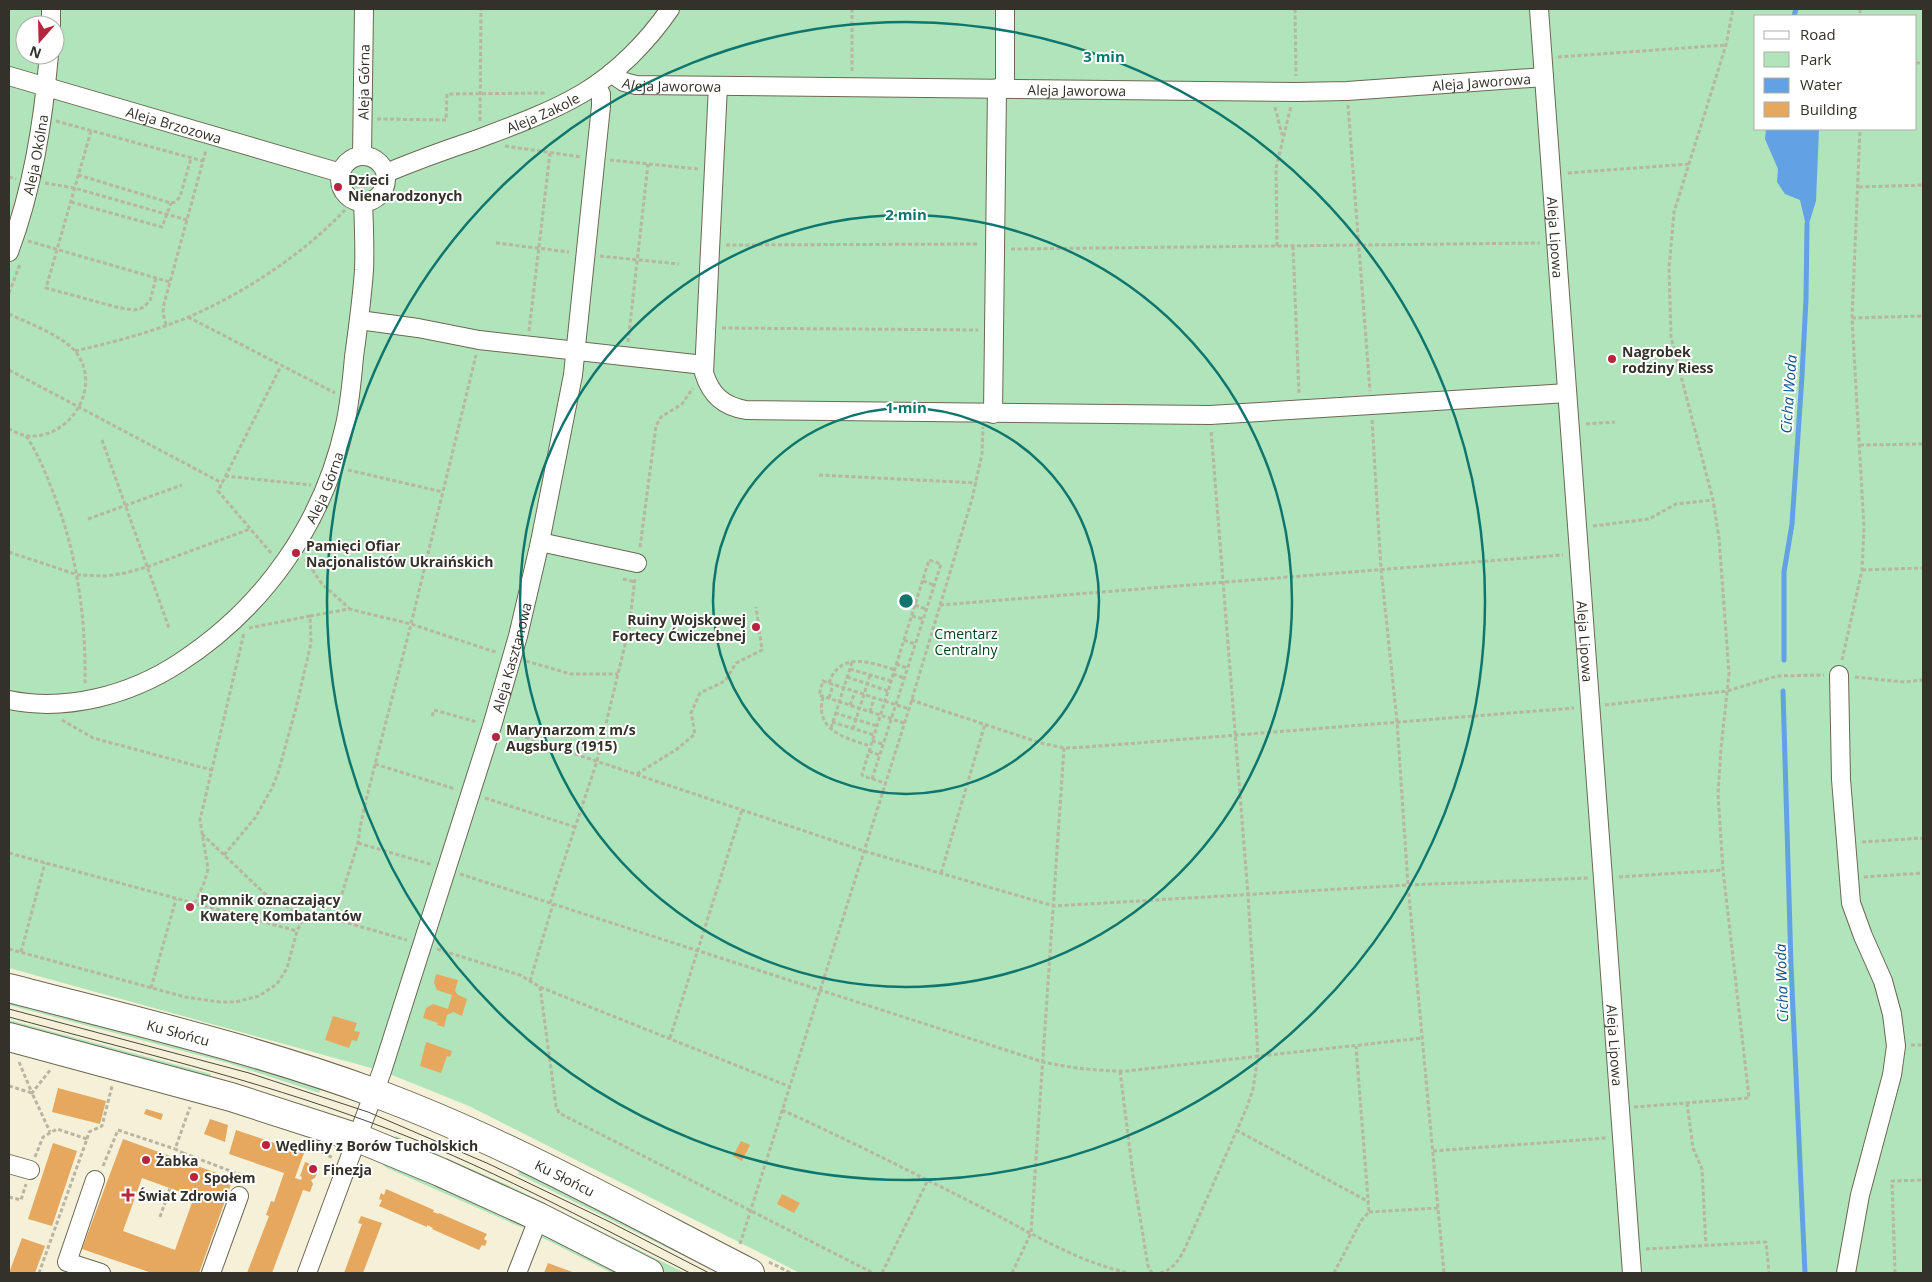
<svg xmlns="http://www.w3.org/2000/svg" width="1932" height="1282" font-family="'Open Sans',sans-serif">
	<rect width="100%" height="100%" fill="#f5f1d9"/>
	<path fill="#b0e4ba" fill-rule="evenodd" d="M9,9H1923V1273H800L469,1106L382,1071L9,968ZM1756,16H1916V129H1756ZM25,25H55V55H25Z
		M9,996L323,1084L319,1093L228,1063L9,1005Z
		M9,1020L211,1074L208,1084L9,1030Z
		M396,1136L512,1187L685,1273H664L572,1226L392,1144Z
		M386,1158L521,1222L523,1228L387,1168L383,1165Z
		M522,1167L698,1254L694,1261L518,1174Z
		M543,1235L632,1273H612L539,1236Z"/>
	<path fill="#62a1e3" d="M1766,129H1819L1816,201L1807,230L1800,200L1785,194L1777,182L1778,169L1765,139Z"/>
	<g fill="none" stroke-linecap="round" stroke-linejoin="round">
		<path stroke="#62a1e3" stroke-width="5" d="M1794,16L1796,9
			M1784,660V572L1792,524L1802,376L1806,299L1807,224
			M1783,691L1791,965L1805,1273"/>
	</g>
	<path fill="#e6a75f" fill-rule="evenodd" d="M436,974L458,980L455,991L458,995L467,999L462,1016L453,1012L447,1015L444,1027L437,1025L438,1023L423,1018L426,1008L433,1004L448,1009L452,995L437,990L434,983Z
		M333,1016L357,1023L354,1031L360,1032L357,1041L352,1040L349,1048L325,1040Z
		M426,1042L452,1051L450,1057L447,1056L441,1073L420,1066Z
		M58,1088L106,1101L100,1124L52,1112Z
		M146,1109L163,1114L161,1120L144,1114Z
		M210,1119L228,1125L225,1142L204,1134Z
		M236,1130L304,1153L295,1178L301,1180L302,1177L300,1176L305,1162L319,1167L315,1178L311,1180L313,1184L310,1192L303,1190L272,1273H247L269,1216L266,1215L271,1201L274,1202L284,1173L229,1154Z
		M123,1139L233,1179L199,1273H152L82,1249ZM142,1178L194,1197L175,1250L123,1231Z
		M741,1141L750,1145L742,1161L733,1156Z
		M53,1143L77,1151L52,1226L28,1219Z
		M386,1189L434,1210L433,1212L439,1214V1213L487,1234L484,1239L487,1241L485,1246L482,1245L479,1250L432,1229L433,1228L427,1225V1227L379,1206L382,1200L379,1199L381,1193L384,1195Z
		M782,1194L800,1203L794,1213L777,1204Z
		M361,1216L382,1223L363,1273H344L362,1224L358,1223Z
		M22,1238L45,1246L35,1273H9Z
		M548,1263L575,1273H544Z"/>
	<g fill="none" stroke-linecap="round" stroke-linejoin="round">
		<g stroke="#6c6853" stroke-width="20">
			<g id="street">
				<path id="s1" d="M1539,9L1632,1273"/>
				<path d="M51,25V9"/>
				<path id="s2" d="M611,73L624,82L636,85L1296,92L1347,91L1544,77"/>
				<path id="s3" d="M9,76L341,173"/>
				<path d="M718,86L704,373C711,395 723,406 746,410L1210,415L1567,393"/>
				<path d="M1005,89V9"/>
				<circle cx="363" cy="179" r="23"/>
				<path id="s4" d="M362,156L364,9"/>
				<path id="s5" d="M386,173C415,161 445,150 475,140C512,126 549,113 583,93C617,73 648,41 670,9"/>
				<path id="s6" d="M9,252C33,188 43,122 49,55"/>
				<path d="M359,320L418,328L479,340L704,365"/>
				<path d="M993,414L997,88"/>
				<path d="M540,542L637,563"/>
				<path d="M1839,675L1841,779L1851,903L1863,936L1883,981L1892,1014L1896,1046L1892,1075L1860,1195L1846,1273"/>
				<path id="s7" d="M9,700C66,712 130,695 179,663C264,608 323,524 345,425C350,402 352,380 354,357C358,328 362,299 364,270C365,248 364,225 363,202"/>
				<path d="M9,1164L30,1170"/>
				<path d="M95,1180L67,1262L101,1273"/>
				<path d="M211,1273L239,1196"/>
				<path id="s8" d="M307,1273L382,1071L492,726L518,636L540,542L573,375L601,106V94L596,85"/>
				<path d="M517,1273L539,1217"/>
			</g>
		</g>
		<g stroke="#6c6853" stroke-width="30">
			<g id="primary">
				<path id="s9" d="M9,988C131,1020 256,1049 375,1093C505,1141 627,1210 750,1273"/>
				<path d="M9,1037L231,1097L358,1138L440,1172L539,1217L649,1273"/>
			</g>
		</g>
		<path stroke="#b8b5a1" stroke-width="3" stroke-dasharray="4 2.5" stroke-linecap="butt" d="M1295,9L1296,76
			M1860,9V16
			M1558,57L1726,45
			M1916,63H1923
			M852,71V9
			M1348,105L1370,391
			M1275,107L1282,135
			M377,119L446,120L447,94L545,93
			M56,121L203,161
			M480,121L481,9
			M91,131L46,288L120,308L134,310L142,308L150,301L156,278
			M505,146L581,157
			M610,160L698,169
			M1568,173L1689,164
			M78,175L171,203L175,202L180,197L191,158
			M9,177L16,179
			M45,183L74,188L187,220
			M1859,187L1923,185
			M71,202L162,227L171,203
			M28,241L170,282
			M496,243L569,252
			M726,245L979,244
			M1277,246L1276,168L1291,106
			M1293,246L1299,394
			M1011,249L1540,243
			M600,256L679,264
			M9,293L20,264
			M9,314C28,323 61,335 75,351C102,384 74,434 34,436C25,437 17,433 9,429
			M188,317L335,393
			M1852,318L1923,316
			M166,325L163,313L164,304L206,150
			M722,328L978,330
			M529,331L550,153
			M628,342L648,164
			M75,351C118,341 161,330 202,311C255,286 306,251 347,208
			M9,370L222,483
			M1372,420L1381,569L1397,721L1408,885L1444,1273
			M1586,424L1615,422
			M26,436C37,452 44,469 51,487C77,551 86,616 85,685
			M102,440L169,628
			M1860,445L1923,444
			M348,470L443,492
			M819,475L977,483
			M225,476L311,485
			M88,519L182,485
			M1593,526L1649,519L1676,504L1713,500
			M640,547L656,426L661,417L682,404L693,388
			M9,552L78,575L106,576L125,573L147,567L250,529
			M271,553L218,491L281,366
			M305,559L322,584L349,608
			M1862,570L1923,568
			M623,579L635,582
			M923,581L934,585
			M915,605L926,609
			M940,605L1563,555
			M310,616L349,609L411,624L498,653
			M912,616L923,619
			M904,640L915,644
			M1842,660L1862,570L1864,528L1852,318L1860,129
			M526,661L571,674H618
			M896,664L907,668
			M850,669L891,681
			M893,674L904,678
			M847,677L888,691
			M1855,677L1904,682L1923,680
			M829,683C840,651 870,662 895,670
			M823,697C814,730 845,738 870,746
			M829,698L833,685
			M911,700L1041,743L1064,748L1087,747L1574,708
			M850,705L855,692
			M1605,705L1727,691L1777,676L1824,675
			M870,712L874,698
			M835,713L877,726
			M432,716L434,710L477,722
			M62,720L93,738L212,770
			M832,722L874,735
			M904,723L819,695L823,681L909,709
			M831,728L852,662
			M853,729L870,675
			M507,731L864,851L1054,906L1408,885L1588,878
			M872,741L883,744
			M869,751L879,755
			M375,764L455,789
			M637,774L677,749L695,734L691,713L700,693L725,681L736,663L762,650L756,607
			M872,779L941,564L929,560L862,774L863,776L885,783
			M485,798L575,827
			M202,834L264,893L304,917
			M1862,842L1923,838
			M358,843L433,865
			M9,853L297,931
			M224,855L255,818L272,788L278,773L296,708L311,643L310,616L249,628
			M941,873L985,724
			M460,874L1043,1062C1071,1068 1097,1071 1126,1071L1422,1038
			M1619,877L1723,870
			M1864,877L1923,873
			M195,903L204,883L208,869L200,820L244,633
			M550,903L597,761L629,628L635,578
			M334,919L358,843L360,828L366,800L411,624L476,355
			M9,949L185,997L220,1002H235L259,996L277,984L287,968L297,931L304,917L334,919L407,940
			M437,949L520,975L540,987L788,1086
			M21,952L45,863
			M530,981L553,904
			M540,987L556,1106L559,1113L873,1273
			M151,988L176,899
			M670,1038L742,810
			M1911,1045H1923
			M19,1062L32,1093L51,1069
			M1120,1071L1133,1175L1148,1266L1152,1273
			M9,1086L32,1093L50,1132
			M1687,1103L1693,1148L1702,1169L1706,1246
			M1634,1107L1749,1098L1723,870L1718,794L1721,749L1729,673L1719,538L1713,500L1671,337L1669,268L1674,212L1726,45L1733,9
			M782,1110C851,1141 919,1176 987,1210C1033,1234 1078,1262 1129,1273
			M1236,1130L1369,1202
			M87,1139L89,1132L102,1126L112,1086
			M317,1149L333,1158
			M1433,1151L1606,1138
			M183,1153L241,1175L240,1182
			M35,1157L43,1137L57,1129L87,1139L39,1273
			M181,1160L183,1153L175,1149L190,1107
			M103,1166L118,1130L175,1149
			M9,1197L21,1200L26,1184
			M1369,1212L1438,1208
			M160,1217L170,1188
			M740,1244L909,709L972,499L982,454L983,427
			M1646,1249L1766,1242L1769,1273
			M769,1262L791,1273
			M882,1273L928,1180
			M1012,1273L1031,1233L1064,748
			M1160,1273C1174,1269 1180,1259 1186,1246L1247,1107L1253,1089L1258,1056L1248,895L1211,430
			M1334,1273L1361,1221L1369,1212L1356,1046
			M1895,1273L1892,1181L1923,1180"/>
		<use href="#street" stroke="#fff" stroke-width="18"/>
		<use href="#primary" stroke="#fff" stroke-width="28"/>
		<path stroke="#4c493e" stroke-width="1" d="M9,1009L249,1073L368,1112L489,1164L610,1222L709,1273
			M9,1017C130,1050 254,1079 372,1123C482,1163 586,1220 690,1273"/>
	</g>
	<g fill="none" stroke="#0f766e" stroke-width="2.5">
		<circle cx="906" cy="601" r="193"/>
		<circle cx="906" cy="601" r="386"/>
		<circle cx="906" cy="601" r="579"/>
	</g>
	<g fill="#b6243d" stroke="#fff" stroke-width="2">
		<circle cx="338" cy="187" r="5"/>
		<circle cx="1612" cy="359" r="5"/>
		<circle cx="296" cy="553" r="5"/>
		<circle cx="756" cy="627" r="5"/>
		<circle cx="496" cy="737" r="5"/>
		<circle cx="190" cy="907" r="5"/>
		<circle cx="266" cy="1145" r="5"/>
		<circle cx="146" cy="1160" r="5"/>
		<circle cx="313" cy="1169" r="5"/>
		<circle cx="194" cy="1177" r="5"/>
		<path d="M125.5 1187.5h5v5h5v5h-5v5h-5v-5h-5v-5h5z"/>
	</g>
	<g text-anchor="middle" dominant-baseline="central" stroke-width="4" stroke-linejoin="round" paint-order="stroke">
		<g font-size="14" fill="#333128" stroke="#fff">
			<text stroke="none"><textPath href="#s2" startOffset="64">Aleja Jaworowa</textPath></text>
			<text stroke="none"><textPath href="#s4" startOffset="74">Aleja Górna</textPath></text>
			<text stroke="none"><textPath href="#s2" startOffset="874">Aleja Jaworowa</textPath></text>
			<text stroke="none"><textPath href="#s2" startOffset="469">Aleja Jaworowa</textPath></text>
			<text stroke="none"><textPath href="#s5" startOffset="168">Aleja Zakole</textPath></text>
			<text stroke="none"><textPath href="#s3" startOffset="172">Aleja Brzozowa</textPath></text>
			<text stroke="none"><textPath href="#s6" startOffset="101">Aleja Okólna</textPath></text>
			<text stroke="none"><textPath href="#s1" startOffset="229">Aleja Lipowa</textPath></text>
			<text stroke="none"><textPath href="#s7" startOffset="410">Aleja Górna</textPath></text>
			<text stroke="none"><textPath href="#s1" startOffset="634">Aleja Lipowa</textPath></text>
			<text stroke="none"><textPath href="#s8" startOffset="649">Aleja Kasztanowa</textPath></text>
			<text stroke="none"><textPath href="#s9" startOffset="175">Ku Słońcu</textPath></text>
			<text stroke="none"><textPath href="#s1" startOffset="1039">Aleja Lipowa</textPath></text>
			<text stroke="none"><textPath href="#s9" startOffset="589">Ku Słońcu</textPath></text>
		</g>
		<g font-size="14" font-weight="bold" fill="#333128" stroke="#fff" text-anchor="start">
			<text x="348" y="179">Dzieci<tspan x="348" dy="16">Nienarodzonych</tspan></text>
			<text x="1622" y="351">Nagrobek<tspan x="1622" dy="16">rodziny Riess</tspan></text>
			<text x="306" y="545">Pamięci Ofiar<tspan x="306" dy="16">Nacjonalistów Ukraińskich</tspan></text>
			<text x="746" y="619" text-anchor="end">Ruiny Wojskowej<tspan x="746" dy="16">Fortecy Ćwiczebnej</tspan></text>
			<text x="506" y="729">Marynarzom z m/s<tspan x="506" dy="16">Augsburg (1915)</tspan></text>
			<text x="200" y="899">Pomnik oznaczający<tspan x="200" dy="16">Kwaterę Kombatantów</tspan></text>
			<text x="276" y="1145">Wędliny z Borów Tucholskich</text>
			<text x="156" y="1160">Żabka</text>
			<text x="323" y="1169">Finezja</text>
			<text x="204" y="1177">Społem</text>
			<text x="138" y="1195">Świat Zdrowia</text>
		</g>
		<g font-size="14" fill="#03421c" stroke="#fff">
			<text x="966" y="633">Cmentarz<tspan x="966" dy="16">Centralny</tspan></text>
		</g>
		<g font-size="15" font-style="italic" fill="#0b528d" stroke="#fff">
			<text transform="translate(1788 394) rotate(-86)">Cicha Woda</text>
			<text transform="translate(1781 983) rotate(-92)">Cicha Woda</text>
		</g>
	</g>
	<circle cx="906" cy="601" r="8" fill="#0f766e" stroke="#fff" stroke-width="2.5"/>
	<g font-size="15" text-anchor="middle" font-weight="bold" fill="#0f766e" stroke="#fff" stroke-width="4" stroke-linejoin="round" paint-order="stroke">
		<text x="1104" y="62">3 min</text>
		<text x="906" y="220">2 min</text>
		<text x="906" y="413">1 min</text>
	</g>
	<rect width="1932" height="1282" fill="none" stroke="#333128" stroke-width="20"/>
	<rect x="1754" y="15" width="162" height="115" fill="#ffffff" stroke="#adada9"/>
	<rect x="1764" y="31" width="25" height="8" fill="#ffffff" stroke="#adada9"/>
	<text x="1800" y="40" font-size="15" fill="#333128">Road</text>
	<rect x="1764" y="52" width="25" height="15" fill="#b0e4ba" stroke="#adada9"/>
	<text x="1800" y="65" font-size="15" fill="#333128">Park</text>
	<rect x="1764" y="78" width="25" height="15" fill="#62a1e3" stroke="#adada9"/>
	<text x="1800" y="90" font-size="15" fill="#333128">Water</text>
	<rect x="1764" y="102" width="25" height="15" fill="#e6a75f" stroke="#adada9"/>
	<text x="1800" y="115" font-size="15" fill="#333128">Building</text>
	<g transform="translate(40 40) rotate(200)"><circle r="24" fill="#ffffff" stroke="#adada9"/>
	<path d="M0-4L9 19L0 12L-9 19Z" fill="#b6243d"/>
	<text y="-8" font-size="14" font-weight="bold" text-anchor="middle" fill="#333128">N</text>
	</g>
</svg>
